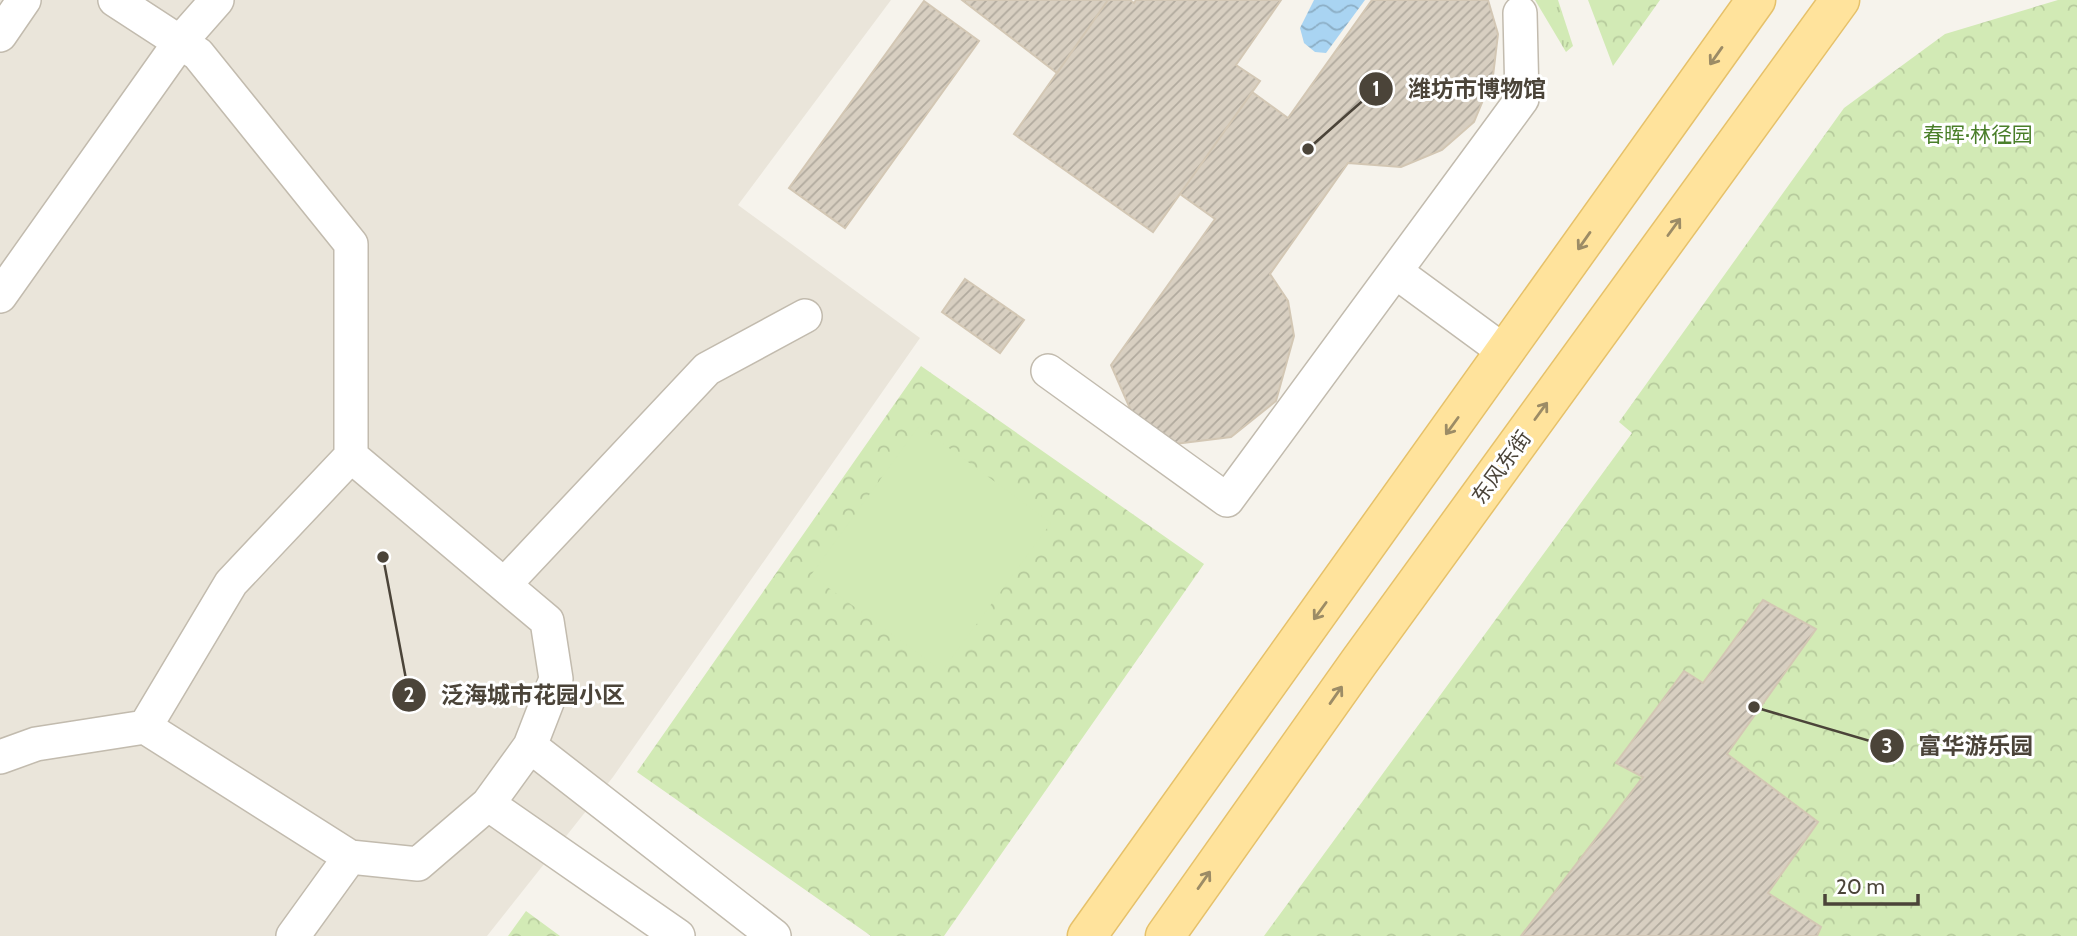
<svg xmlns="http://www.w3.org/2000/svg" width="2077" height="936" font-family="Cabin,'Noto Sans SC',sans-serif">
	<defs>
		<pattern id="grass-tufts" width="24" height="20" patternUnits="userSpaceOnUse" patternTransform="scale(1.75)"><rect width="24" height="20" fill="#d2eab5"/><path d="M3 7l-1-3M5 7V3M7 7l1-3M15 17l-1-3M17 17v-4M19 17l1-3" fill="none" stroke="#b6ca9c"/></pattern>
		<pattern id="park-crowns" width="20" height="18" patternUnits="userSpaceOnUse" patternTransform="scale(1.75)"><rect width="20" height="18" fill="#d2eab5"/><path d="M2 6a3 3 0 1 1 6 0M12 15a3 3 0 1 1 6 0" fill="none" stroke="#b6ca9c"/></pattern>
		<pattern id="water-waves" width="16" height="10" patternUnits="userSpaceOnUse" patternTransform="scale(1.75)"><rect width="16" height="10" fill="#a9d4f2"/><path d="M0 5q4-4 8 0t8 0" fill="none" stroke="#8caec5"/></pattern>
		<pattern id="building-hatch" width="6" height="6" patternUnits="userSpaceOnUse" patternTransform="scale(1.75)"><rect width="6" height="6" fill="#d8cfc1"/><path d="M-1 1l2-2M0 6l6-6M5 7l2-2" fill="none" stroke="#b1aa9e"/></pattern>
	</defs>
	<rect width="100%" height="100%" fill="#f6f3ec"/>
	<path fill="#eae5da" d="M0,0H891L738,205L920,338L613,777L487,936H0Z"/>
	<path fill="url(#grass-tufts)" d="M1535,0H1558L1573,46L1566,52Z"/>
	<path fill="url(#park-crowns)" d="M1588,0H1660L1613,66Z
		M2058,0H2077V936H1264L1632,433L1619,422L1844,108L1945,34Z
		M921,366L1204,564L944,936H871L637,772Z
		M526,911L560,936H508Z"/>
	<path fill="#d2eab5" d="M919,426L1051,523L942,671L811,575Z"/>
	<path fill="url(#water-waves)" d="M1314,0H1365L1326,53L1315,52L1304,43L1300,28Z"/>
	<path fill="url(#building-hatch)" stroke="#d3c7b4" stroke-width="2" d="M962,0H1108L1057,73Z
		M1108,0H1130L1134,3L1136,0H1281L1236,65L1260,81L1153,232L1014,134Z
		M1372,0H1488L1498,34L1493,76L1474,122L1442,150L1401,167L1348,163L1270,274L1288,301L1294,336L1276,401L1231,437L1175,444L1132,413L1111,365L1215,219L1180,194L1252,92L1288,118Z
		M924,1L979,41L845,228L789,188Z
		M965,279L1024,320L1000,353L942,312Z
		M1763,600L1816,629L1727,754L1818,822L1768,893L1821,927L1817,936H1521L1643,777L1616,763L1684,671L1703,683Z"/>
	<g fill="none" stroke-linecap="round" stroke-linejoin="round">
		<g stroke="#c2bbae" stroke-width="36">
			<path id="minor" d="M0,35L24,0
				M1396,272L1505,352
				M0,296L180,42L217,0
				M1048,371L1227,500L1522,99L1520,13
				M351,456L547,621L556,679L530,746L774,936
				M504,585L707,369L805,316
				M145,727L350,857L418,864L488,804L678,936
				M0,757L36,744L145,727L231,583L351,456V244L198,54L115,0
				M488,804L530,746
				M293,936L350,857"/>
		</g>
		<g stroke="#e6c16a" stroke-width="41">
			<path id="major" d="M1087,936L1756,0
				M1165,936L1359,662L1840,0"/>
		</g>
		<use href="#minor" stroke="#fff" stroke-width="33"/>
		<use href="#major" stroke="#ffe39c" stroke-width="38"/>
	</g>
	<defs><path id="oneway-shaft" d="M-6 0H5M1.5-3L5.5 0L1.5 3" fill="none" stroke-width="1.6" stroke-linecap="round" stroke-linejoin="round" transform="scale(1.75)"/></defs>
	<g stroke="#9c8c66">
		<use href="#oneway-shaft" transform="translate(1716 56) rotate(125)"/>
		<use href="#oneway-shaft" transform="translate(1674 227) rotate(-54)"/>
		<use href="#oneway-shaft" transform="translate(1584 241) rotate(125)"/>
		<use href="#oneway-shaft" transform="translate(1541 411) rotate(-54)"/>
		<use href="#oneway-shaft" transform="translate(1452 426) rotate(126)"/>
		<use href="#oneway-shaft" transform="translate(1320 611) rotate(126)"/>
		<use href="#oneway-shaft" transform="translate(1336 695) rotate(-55)"/>
		<use href="#oneway-shaft" transform="translate(1204 880) rotate(-55)"/>
	</g>
	<g text-anchor="middle" dominant-baseline="central" stroke-width="6" stroke-linejoin="round" paint-order="stroke">
		<g font-size="21" fill="#4a7f2a" stroke="#fff">
			<text x="1978" y="134">春晖·林径园</text>
		</g>
		<g font-size="21" fill="#4b4439" stroke="#fff">
			<text transform="translate(1501 467) rotate(-54)">东风东街</text>
		</g>
	</g>
	<path fill="none" stroke="#4b4439" stroke-width="2.5" d="M1308 149L1376 89M383 557L409 695M1754 707L1887 746"/>
	<g fill="#4b4439" stroke="#fff" stroke-width="2.5">
		<circle cx="1308" cy="149" r="7"/>
		<circle cx="383" cy="557" r="7"/>
		<circle cx="1754" cy="707" r="7"/>
		<circle cx="1376" cy="89" r="18"/>
		<circle cx="409" cy="695" r="18"/>
		<circle cx="1887" cy="746" r="18"/>
	</g>
	<g font-size="21" text-anchor="middle" font-weight="bold" fill="#fff">
		<text x="1376" y="96">1</text>
		<text x="409" y="702">2</text>
		<text x="1887" y="753">3</text>
	</g>
	<g font-size="23" text-anchor="middle" font-weight="bold" fill="#4b4439" stroke="#fff" stroke-width="6" stroke-linejoin="round" paint-order="stroke">
		<text x="1477" y="97">潍坊市博物馆</text>
		<text x="533" y="703">泛海城市花园小区</text>
		<text x="1976" y="754">富华游乐园</text>
	</g>
	<path d="M1825 894v10h93v-10" fill="none" stroke="#4b4439" stroke-width="3.5"/>
	<text x="1836" y="894" font-size="21" fill="#4b4439" stroke="#ffffff" stroke-width="5" paint-order="stroke">20 m</text>
</svg>
